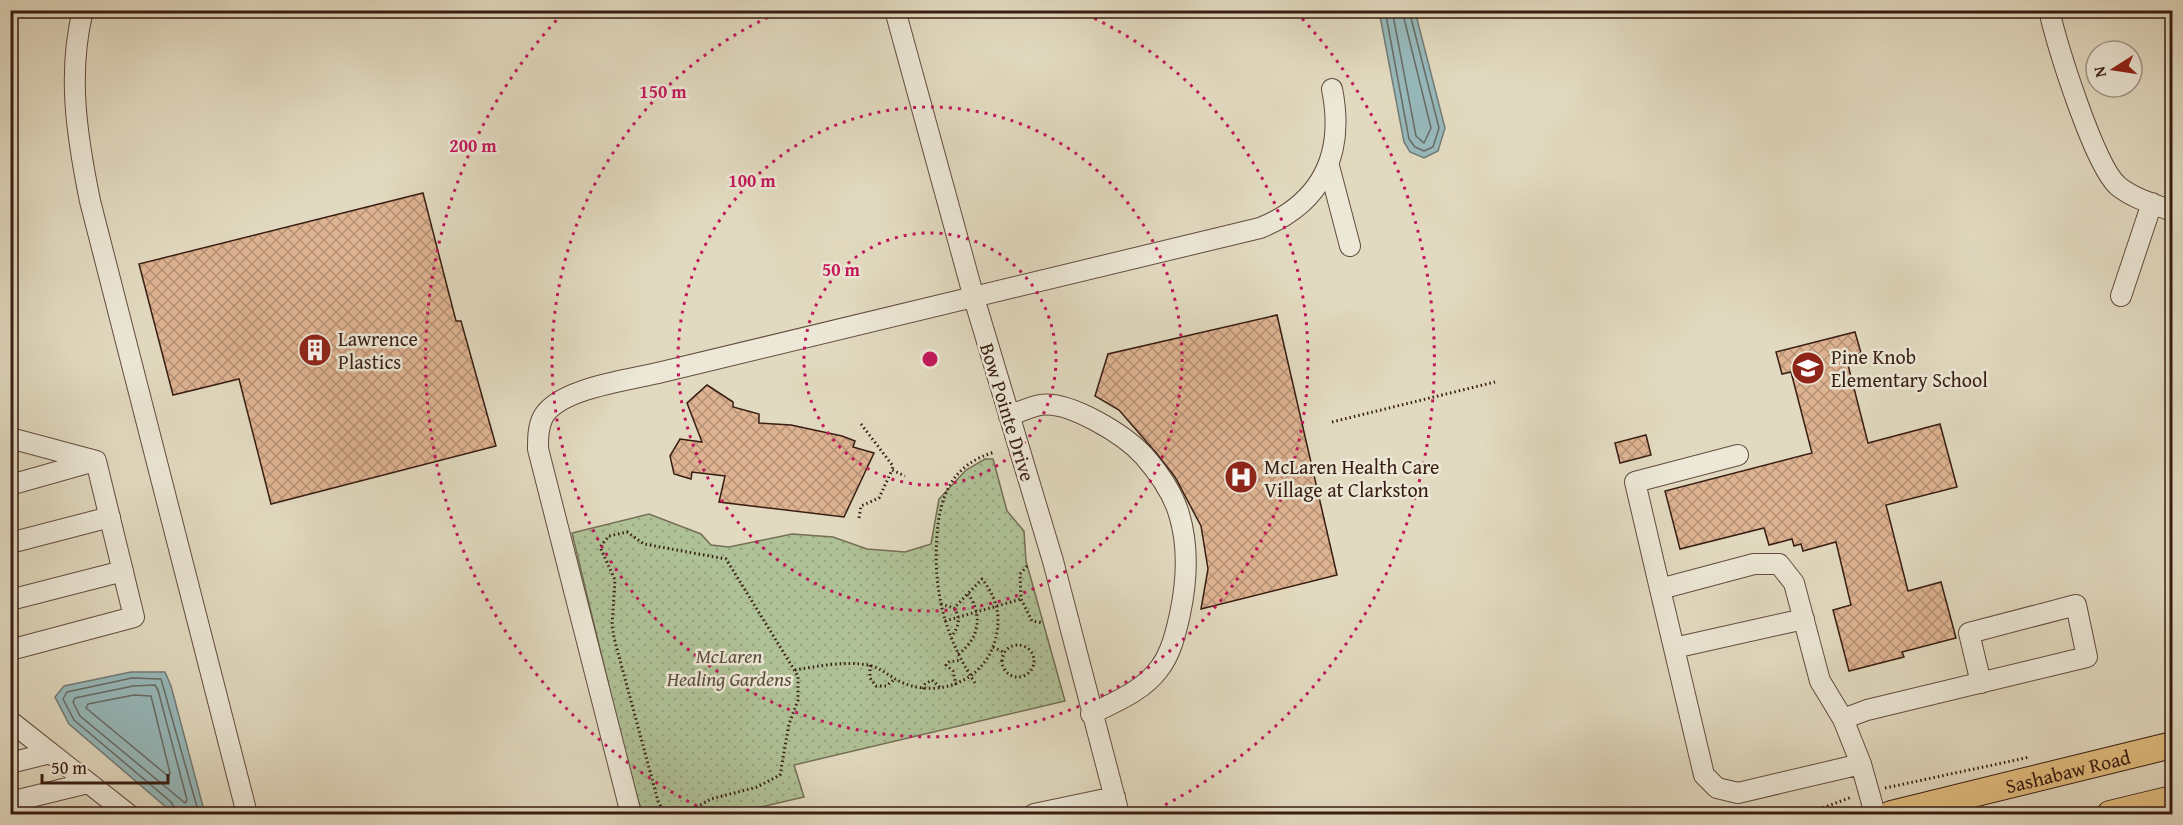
<svg xmlns="http://www.w3.org/2000/svg" width="2183" height="825" font-family="'Gentium Book Plus',serif">
	<defs>
		<pattern id="garden-dots" width="8" height="8" patternUnits="userSpaceOnUse" patternTransform="scale(1.5)"><rect width="8" height="8" fill="#afc196"/><path d="M2 2h.1M6 6h.1" fill="none" stroke="#97a580" stroke-width="1.8" stroke-linecap="round"/></pattern>
		<pattern id="building-cross-hatch" width="8" height="8" patternUnits="userSpaceOnUse" patternTransform="scale(1.5)"><rect width="8" height="8" fill="#deb392"/><path d="M0 0l8 8M0 8l8-8" fill="none" stroke="#b59176"/></pattern>
	</defs>
	<rect width="100%" height="100%" fill="#e2dac0"/>
	<filter id="stains"><feTurbulence type="fractalNoise" baseFrequency=".00333" numOctaves="4"/><feColorMatrix values="0 0 0 0 .2 0 0 0 0 .09 0 0 0 0 .02 0 0 0 .5 -.17"/></filter>
	<radialGradient id="worn" r=".72"><stop offset=".6" stop-color="#630" stop-opacity="0"/><stop offset="1" stop-color="#630" stop-opacity=".3"/></radialGradient>
	<path fill="url(#garden-dots)" stroke="#746f54" stroke-width="1.5" d="M985,459H993L1007,511L1024,531L1026,561L1065,701L794,765L804,797L731,814H643L633,786L572,533L649,514L701,534L711,545L729,547L792,534L833,537L867,549L905,552L931,544L939,499L966,470Z"/>
	<path fill="#97b9bb" stroke="#717b77" stroke-width="1.5" d="M1379,11H1415L1445,128L1438,151L1424,158L1410,152L1404,142Z
		M131,672H165L171,686L205,814H174L69,724L55,697L64,686Z"/>
	<g fill="none" stroke-linecap="round" stroke-linejoin="round">
		<path stroke="#686b66" stroke-width="1.5" d="M1385,10L1409,139L1415,147L1424,151L1433,147L1439,128L1409,10
			M1392,10L1416,136L1424,143L1431,128L1402,10
			M133,686L155,685L158,690L187,800L185,803L80,716L73,702L75,698Z
			M134,695L151,696L170,773L168,776L86,708L88,704Z
			M178,814L171,802L74,720L63,699L67,692L132,678L161,679L199,814"/>
	</g>
	<path fill="url(#building-cross-hatch)" stroke="#381d12" stroke-width="1.5" d="M423,193L456,321H461L496,446L271,504L239,379L173,395L139,264Z
		M1277,315L1337,575L1201,609L1208,569L1201,526L1175,477L1158,455L1119,410L1095,396L1108,354Z
		M1855,332L1861,353L1846,357L1868,443L1940,424L1957,487L1886,505L1908,591L1941,582L1956,638L1902,652L1904,657L1849,671L1833,610L1851,605L1836,542L1803,551L1801,544L1794,546L1792,539L1769,545L1764,528L1680,549L1665,491L1812,453L1791,372L1782,374L1776,352Z
		M707,385L733,402V407L759,414V423L791,425L842,436L855,441L853,447L874,453L844,517L719,502L725,476L692,472L691,479L674,474L670,456L680,439L702,442L687,403Z
		M1646,435L1651,455L1620,463L1615,443Z"/>
	<g fill="none" stroke-linecap="round" stroke-linejoin="round">
		<g stroke="#624c3e" stroke-width="22">
			<path id="minor" d="M83,10C67,74 77,137 90,201L247,814
				M895,10L974,298L1053,561L1119,814
				M2049,10C2057,45 2094,165 2118,186C2134,199 2154,204 2172,211
				M1329,166L1350,246
				M2121,296L2152,203
				M1009,416C1019,412 1030,407 1040,405C1069,400 1125,435 1144,456C1158,472 1173,494 1179,514C1189,547 1187,581 1180,614C1176,632 1171,654 1159,669C1143,691 1115,702 1091,714
				M10,438L96,461L134,617L10,650
				M1738,455L1635,482L1660,589L1754,564H1779L1794,583L1820,681L1843,719L1861,764L1875,814
				M10,485L95,461
				M10,543L110,517
				M1660,589L1704,775L1717,788L1738,793L1861,764
				M10,600L123,571
				M1674,648L1804,619
				M1843,719L1867,710L2087,657L2076,605L1969,633L1981,683
				M10,721L128,814
				M10,763L50,753
				M10,802L88,783
				M631,814L538,449C538,438 538,427 543,417C559,388 630,380 662,372L1260,228C1322,203 1345,154 1332,89
				M1034,814L1115,797"/>
		</g>
		<g stroke="#381d12" stroke-width="28">
			<g id="major">
				<path id="s1" d="M1891,814L2172,745"/>
				<path d="M2110,814L2172,799"/>
			</g>
		</g>
		<path stroke="#381d12" stroke-width="3" stroke-dasharray="1.5 3" stroke-linecap="butt" d="M1332,422L1495,382
			M861,424L893,466L892,470
			M859,518L861,506L879,498L892,470L905,476
			M1027,566L1020,574L1021,599L1032,621L1043,623
			M941,604L954,608C961,618 959,627 951,637
			M945,621L1021,599
			M1002 661a16 16 0 1 1 32 0a16 16 0 1 1-32 0Z
			M993,647L1005,653
			M958,654C980,639 983,614 968,594
			M870,665V678L876,686H886L895,679
			M795,670C817,666 846,661 868,665C880,667 890,677 901,682C936,698 981,683 994,644C1002,620 998,599 982,579L954,608
			M975,683C944,635 933,590 937,535C940,494 953,464 995,452
			M956,685L953,671L946,665L949,662L961,660
			M923,689L925,684L932,680L942,689
			M1885,788L2030,757
			M671,814L662,809L658,801L614,638L612,625L615,580L600,547L609,536L627,532L644,544L726,559L798,676V700L789,724L780,775L757,787L711,799L685,814
			M1806,814L1852,797"/>
		<use href="#minor" stroke="#ece7d6" stroke-width="20"/>
		<use href="#major" stroke="#e1bd80" stroke-width="26"/>
	</g>
	<g fill="none" stroke="#c2185b" stroke-width="3" stroke-dasharray="3 6">
		<circle cx="930" cy="359" r="126"/>
		<circle cx="930" cy="359" r="252"/>
		<path d="M1078 11A378 378 0 1 1 782 11"/>
		<path d="M713 814A504 504 0 0 1 564 12M1296 12A504 504 0 0 1 1147 814"/>
	</g>
	<defs>
		<g id="building-disc" transform="scale(1.725)"><circle r="9.5" fill="#8f2418" stroke="#ece7d6"/><path d="M-4-6H4V6H1V3H-1V6H-4ZM-2.5-4.3h1.7v1.8h-1.7ZM.8-4.3h1.7v1.8H.8ZM-2.5-1h1.7V.8h-1.7ZM.8-1h1.7V.8H.8Z" fill="#fff"/></g>
		<g id="school-disc" transform="scale(1.725)"><circle r="9.5" fill="#8f2418" stroke="#ece7d6"/><path d="M0-5L7-2L0 1L-7-2ZM-4 1L0 2.5L4 1V4Q0 6-4 4Z" fill="#fff"/></g>
		<g id="hospital-disc" transform="scale(1.725)"><circle r="9.5" fill="#8f2418" stroke="#ece7d6"/><path d="M-5-5h3v3.5h4V-5h3V5h-3V1.5h-4V5h-3Z" fill="#fff"/></g>
	</defs>
	<g fill-rule="evenodd">
		<use href="#building-disc" x="315" y="350"/>
		<use href="#school-disc" x="1808" y="368"/>
		<use href="#hospital-disc" x="1241" y="477"/>
	</g>
	<g text-anchor="middle" dominant-baseline="central" stroke-width="5" stroke-linejoin="round" paint-order="stroke">
		<g font-size="20" fill="#381d12" stroke="#ece7d6" text-anchor="start">
			<text x="338" y="338">Lawrence<tspan x="338" dy="23">Plastics</tspan></text>
			<text x="1831" y="356">Pine Knob<tspan x="1831" dy="23">Elementary School</tspan></text>
			<text x="1264" y="466">McLaren Health Care<tspan x="1264" dy="23">Village at Clarkston</tspan></text>
		</g>
		<g font-size="20" fill="#381d12" stroke="#ece7d6">
			<text transform="translate(1008 412) rotate(73)">Bow Pointe Drive</text>
			<text stroke="none"><textPath href="#s1" startOffset="182">Sashabaw Road</textPath></text>
		</g>
		<g font-size="20" font-style="italic" fill="#5c4e3a" stroke="#ece7d6">
			<text x="729" y="655">McLaren<tspan x="729" dy="23">Healing Gardens</tspan></text>
		</g>
	</g>
	<circle cx="930" cy="359" r="9" fill="#c2185b" stroke="#ece7d6" stroke-width="3"/>
	<g font-size="18" text-anchor="middle" font-weight="bold" fill="#c2185b" stroke="#ece7d6" stroke-width="5" stroke-linejoin="round" paint-order="stroke">
		<text x="663" y="98">150 m</text>
		<text x="473" y="152">200 m</text>
		<text x="752" y="187">100 m</text>
		<text x="841" y="276">50 m</text>
	</g>
	<rect width="2183" height="825" fill="none" stroke="#e2dac0" stroke-width="36"/>
	<rect x="12" y="12" width="2159" height="801" fill="none" stroke="#381d12" stroke-width="3"/>
	<rect x="18" y="18" width="2147" height="789" fill="none" stroke="#381d12" stroke-width="1.5"/>
	<g transform="translate(2114 69) rotate(258)"><circle r="28" fill="#ece7d6" stroke="#a49688" stroke-width="1.5"/>
	<path d="M0-4.5L10 22L0 15L-10 22Z" fill="#8f2418"/>
	<text y="-9" font-size="16" font-weight="bold" text-anchor="middle" fill="#381d12">N</text>
	</g>
	<path d="M42 774v9h126v-9" fill="none" stroke="#381d12" stroke-width="3"/>
	<text x="51" y="774" font-size="18" fill="#381d12" stroke="#ece7d6" stroke-width="4.5" paint-order="stroke">50 m</text>
	<rect width="100%" height="100%" filter="url(#stains)"/>
	<rect width="100%" height="100%" fill="url(#worn)"/>
</svg>
